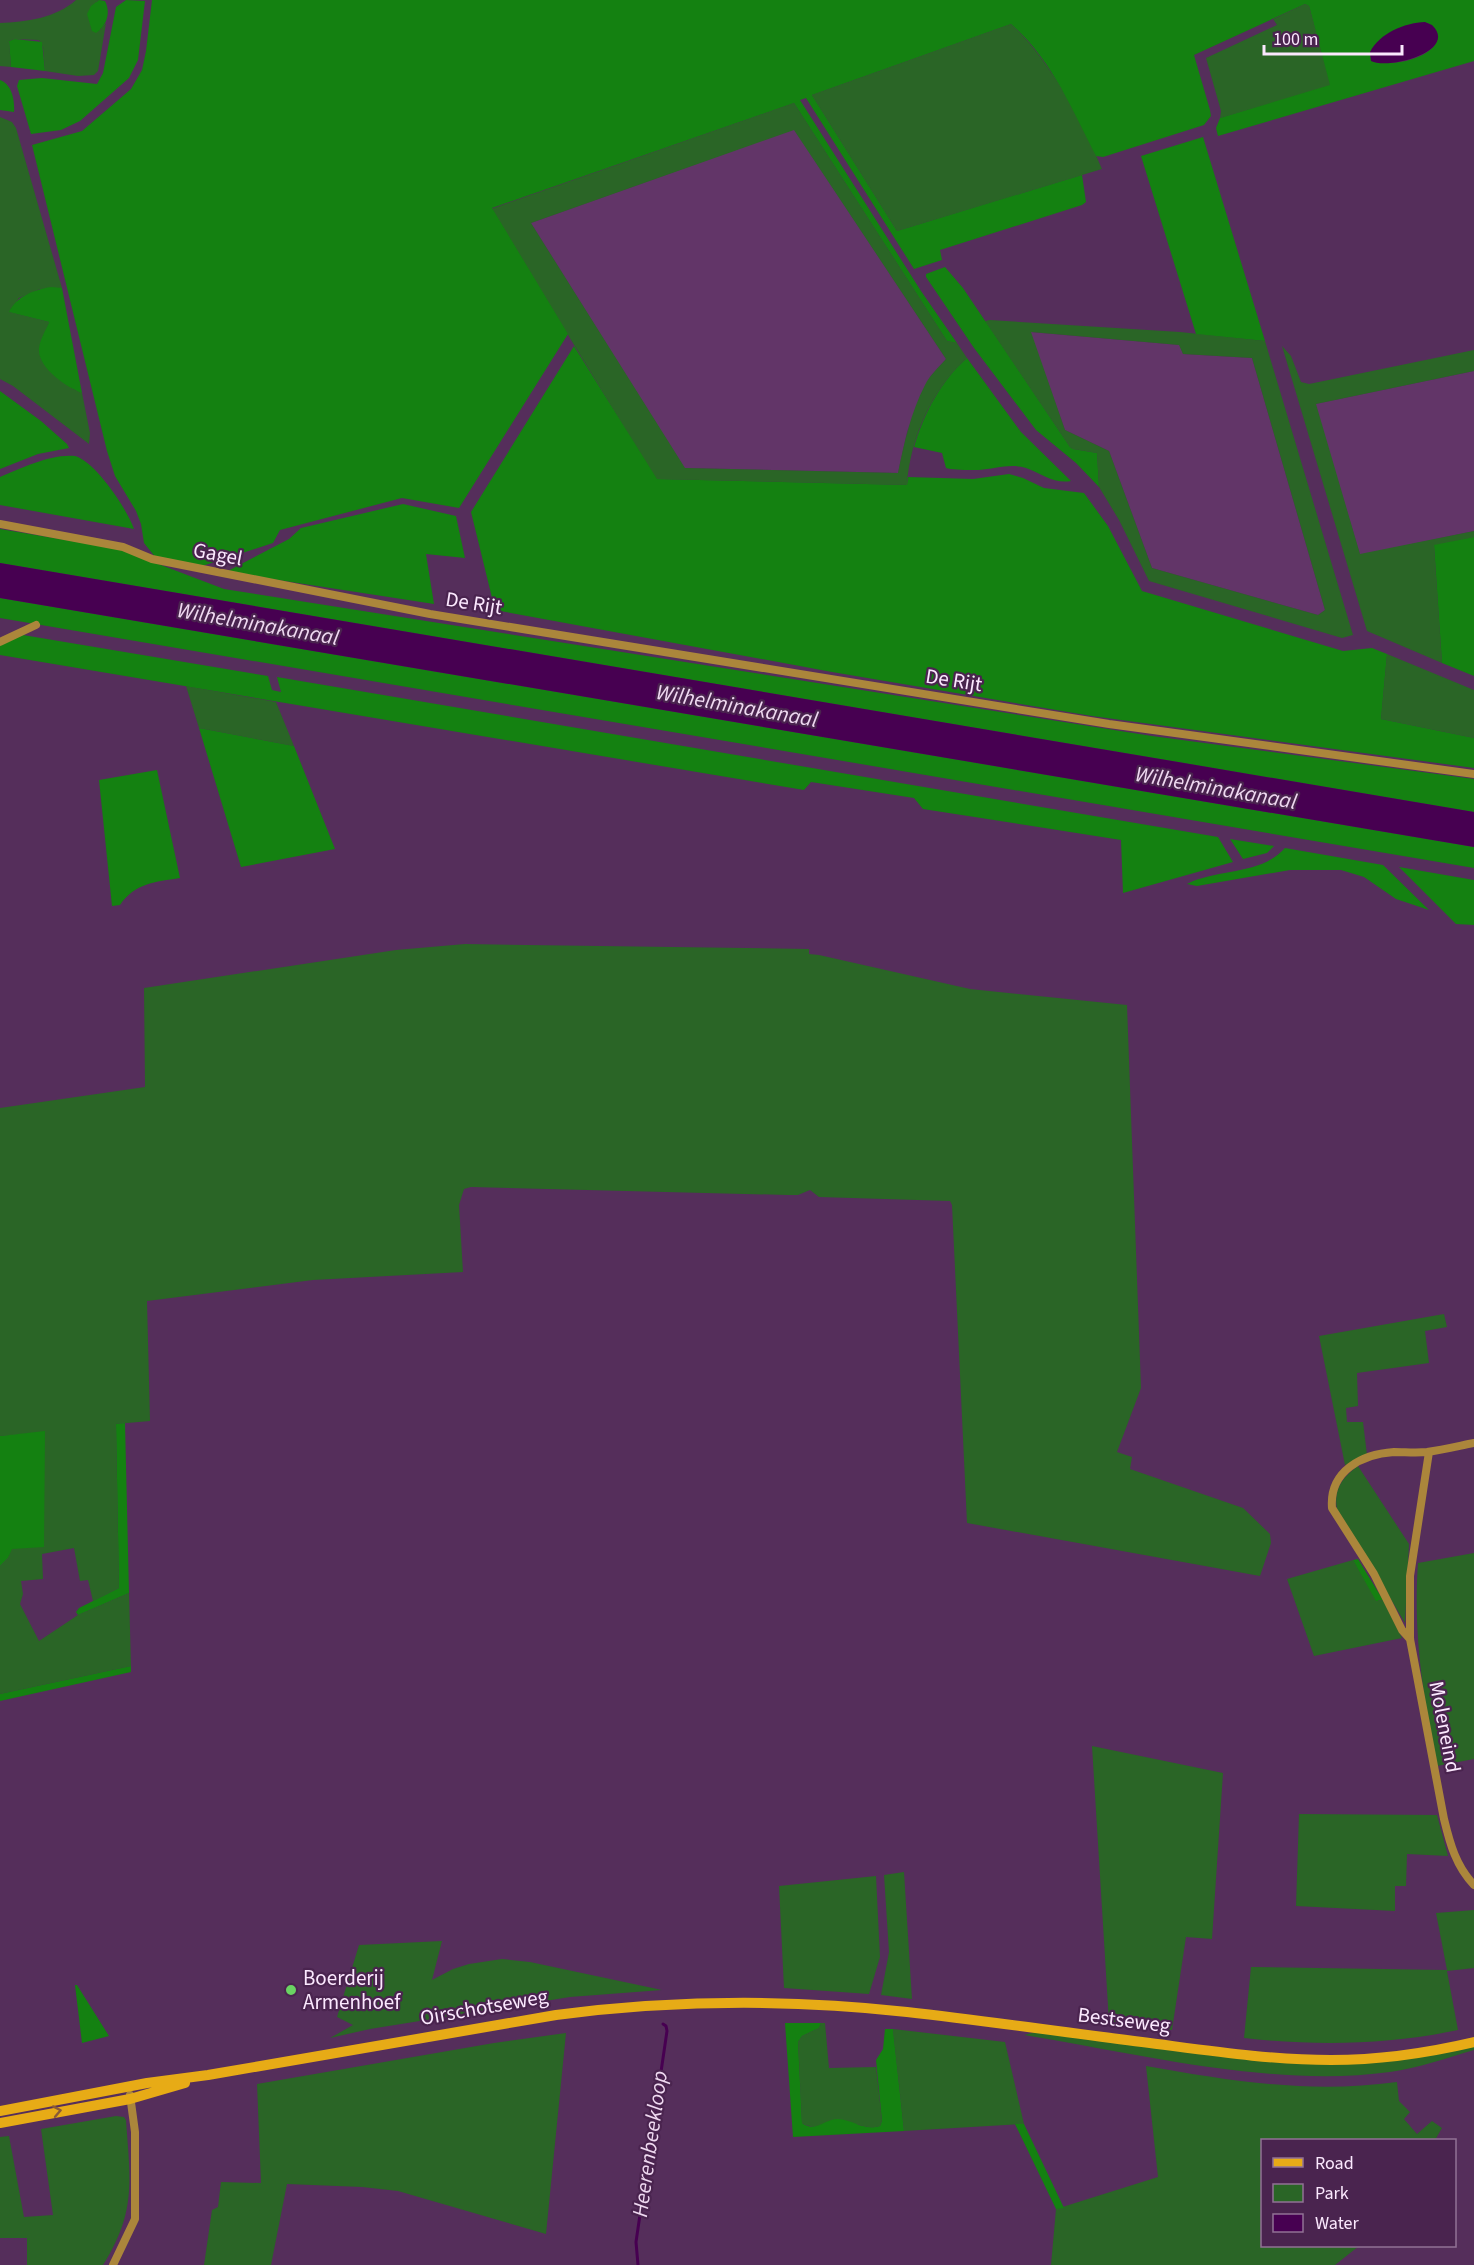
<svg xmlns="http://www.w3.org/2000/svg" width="1474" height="2265" font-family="'Source Sans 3',sans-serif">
	<rect width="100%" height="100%" fill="#552e5b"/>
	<path fill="#623568" d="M794,129L946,359L930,377L920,397L907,432L898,473L684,468L531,223Z
		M1030,332L1180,345L1183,354L1252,358L1325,610L1318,615L1152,568L1109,451L1065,430Z
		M1474,371V531L1360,555L1315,404Z"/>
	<path fill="#2a6526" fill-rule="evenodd" d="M76,0H99L96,2L100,30L106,23L98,71L94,75L78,76L45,71L43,47L39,40L15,39L9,41L11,67L0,66V23C26,22 56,18 76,0Z
		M1305,4L1309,6L1312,17L1331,86L1220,118L1221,111L1206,58L1277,25L1273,19Z
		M1011,24C1048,57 1083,122 1102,169L897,231L812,95Z
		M794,103L947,341L957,343L967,358C932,389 910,439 907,485L656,479L491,209ZM794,130L946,359C939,367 930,375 925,385C911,412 904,443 898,473L685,468L531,223Z
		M0,117L12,122L16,128L62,288L40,289L19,298L10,312L49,322L39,349L73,389L82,393L90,433L89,444L13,386L0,379Z
		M990,320L1180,332L1265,341L1353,635L1342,638L1149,581L1119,520L1099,487L1097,453L1073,449L1070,447L985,321ZM1031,332L1179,345L1183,354L1252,358L1325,610L1318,615L1152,568L1109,451L1065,430Z
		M1282,346L1291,356L1301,382L1309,384L1474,350V371L1316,404L1360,554L1474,531V537L1434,546L1442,663L1367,631Z
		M1387,654L1474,690V738L1381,719Z
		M186,686L276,702L294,746L199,728Z
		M465,944L809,949V954L819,955L970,989L1127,1005L1141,1388L1117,1452L1132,1457L1130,1469L1243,1508L1270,1534L1271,1543L1260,1576L967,1523L952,1205L950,1201L819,1197L810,1190L798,1195H788L471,1187L464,1189L459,1205L463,1272L313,1280L147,1301L150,1421L116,1424L119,1588L93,1601L88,1580L80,1581L74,1548L42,1554L43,1579L21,1581L23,1594L20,1604L39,1641L78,1615L129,1593L131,1666L0,1694V1566L8,1558L11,1549L45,1432L0,1436V1108L145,1087L144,988L396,950Z
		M1444,1314L1447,1327L1425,1331L1429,1363L1357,1373L1358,1406L1346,1408L1347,1422H1363L1367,1455L1345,1465L1319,1336Z
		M1358,1466L1409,1544L1405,1623L1337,1509C1333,1489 1343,1477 1358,1466Z
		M1474,1553V1759L1437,1766C1423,1694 1413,1636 1418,1563Z
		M1353,1560L1378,1601L1383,1600L1402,1638L1314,1656L1287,1579Z
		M1092,1746L1223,1773L1212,1939L1186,1937L1172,2030L1109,2022Z
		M1299,1814L1437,1815L1448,1856L1407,1854L1406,1886H1395V1911L1296,1906Z
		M904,1872L912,1999L881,1995L889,1952L884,1875Z
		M876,1876L880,1957L869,1994L784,1988L779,1886Z
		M1474,1910V1968L1447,1971L1458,2030C1387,2045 1316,2046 1244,2038L1251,1967L1447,1970L1436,1913Z
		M442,1941L432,1980L453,1969L469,1964L502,1959L530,1962L662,1990L570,1997L370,2029L330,2038L353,2025L337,2017L359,1945Z
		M821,2023H825L829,2068L876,2067L882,2121L880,2126C870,2129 865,2126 856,2124C840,2121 815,2132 802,2123L798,2042L802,2036L819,2028Z
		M893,2029L1005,2042L1024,2124L904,2131Z
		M1035,2032L1287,2063L1474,2046V2050C1447,2058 1418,2068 1390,2072C1273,2088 1140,2054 1024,2035Z
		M566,2033L546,2234L398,2191L362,2187L287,2184L271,2265H204L212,2210L218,2207L221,2182L261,2183L257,2084L494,2043Z
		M1146,2066C1231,2081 1310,2094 1397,2082L1399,2101L1410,2112L1404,2119L1417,2134L1432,2121L1442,2128L1435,2140H1262V2246H1359L1335,2265H1051L1056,2209L1158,2177Z
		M116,2116L124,2117L126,2120C130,2179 137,2211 103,2265H27V2238H0V2137L9,2136L24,2217L53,2215L41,2129Z"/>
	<path fill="#148111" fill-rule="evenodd" d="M99,0L105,1C111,12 107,26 96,33L92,31L87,14L91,6Z
		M126,0L145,1L138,60L129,78L80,121L61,130L31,134L17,86L19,80L42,78L97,84L103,73L116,7Z
		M152,0H1474V61L1218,136L1216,128L1220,118L1330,85L1312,17L1309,6L1305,4L1194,55L1210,110L1211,116L1204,125L1103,157L1096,156C1072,109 1051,59 1011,24L812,95L897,231L1082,175L1086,202L1082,205L940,250L942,260L914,269L806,98L800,100L921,291L957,343L947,341L794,103L492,208L568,334L459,508L402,498L280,530L273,543L202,566L156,558L144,543L141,524L136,511L115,476L107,451L32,145L82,131L131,89L142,70L146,51ZM1415,23H1428L1437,41C1429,60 1389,67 1372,61L1370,55C1380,35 1394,30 1415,23Z
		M15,39L42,42L45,71L11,67L9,41Z
		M0,80C12,84 15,101 14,112L0,110Z
		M1203,137L1265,341L1196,334L1141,156Z
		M945,267L963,288L1070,447L1073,449L1097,453L1099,487L1076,463L1036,430L974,348L926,277V274Z
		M51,287L62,288L82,393C66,387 37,367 39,348C40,339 46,330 49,322L9,312C17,296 33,290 51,287Z
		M574,346L657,479L907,485L908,477L973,479L1009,474L1023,478L1044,488L1084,493L1108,526L1142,591L1343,651L1372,648L1387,654L1381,719L1474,738V768L1092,716L832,672L495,610L471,512Z
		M967,358L1021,432L1071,481C1054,484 1042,474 1026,468C1011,463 994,469 979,470C969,470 959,470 950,469L946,468L942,453L914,447C924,413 941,381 967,358Z
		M0,391L41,421L67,444L69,448L38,454L0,469Z
		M75,456C96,462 127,509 134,529L0,505V477C23,468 49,454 75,456Z
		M403,504L456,516L465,558L426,554L434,604L226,572L289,539L301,528Z
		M0,529L119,549L224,589L1152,736L1474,779V812L0,563Z
		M1474,537V676L1442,663L1434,545Z
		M0,598L1474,847V868L0,618Z
		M17,634L268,676L272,690L281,692L277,677L1218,837L1233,862L1123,893L1121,840L923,809L914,798L811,782L804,790L0,655V643Z
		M199,728L294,746L335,849L241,867Z
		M157,770L180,878C155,882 135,883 120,905L112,906L99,780Z
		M1230,839L1274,846L1267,853L1243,859Z
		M1285,848L1383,865L1429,910L1396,899L1364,877L1341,870H1290L1197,886L1187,884C1219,868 1260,876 1285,848Z
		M1399,867L1474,880V925L1456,924Z
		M125,1423L129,1593L78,1615L76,1612L79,1608L119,1588L116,1424Z
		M45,1431L44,1547L12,1549L8,1558L0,1566V1436Z
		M1358,1559L1383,1600L1376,1601L1353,1560Z
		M131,1666V1672L0,1701V1694Z
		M75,1985H77L109,2036L82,2043Z
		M785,2023H821L819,2028L802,2036L798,2042L802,2123C816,2133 824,2119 838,2119C854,2120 864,2131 880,2126L882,2121L876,2060L883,2049L885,2029H893L904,2131L793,2137Z
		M1015,2124H1024L1064,2208L1056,2209Z"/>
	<path fill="#470051" d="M1425,22L1432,25C1459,51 1389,70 1371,61L1370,52C1380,33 1404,23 1425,22Z
		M0,563L1474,812V847L0,598Z"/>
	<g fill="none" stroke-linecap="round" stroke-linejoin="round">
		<path stroke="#470051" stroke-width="3" d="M638,2265L636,2242L667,2031L666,2026L663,2024"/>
		<path stroke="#ab863b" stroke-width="8" d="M0,524L123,547L152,559L430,614L1109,724L1474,774
			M0,642L36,625
			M1429,1452L1410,1576V1639L1444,1819C1450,1844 1456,1866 1474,1885
			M1410,1639L1402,1630L1374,1574L1332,1508C1329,1471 1362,1454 1394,1452C1405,1452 1416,1453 1427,1452C1443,1450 1459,1446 1474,1443
			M113,2265L135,2219V2132L130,2095"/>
		<path stroke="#e7ab16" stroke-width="10" d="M0,2111L147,2083L208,2075L556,2015C672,2000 791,1999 907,2012C986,2021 1064,2032 1142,2042C1205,2050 1268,2060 1331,2060C1379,2060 1427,2053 1474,2042
			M0,2123L130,2099L185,2083"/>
	</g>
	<defs><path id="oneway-chevron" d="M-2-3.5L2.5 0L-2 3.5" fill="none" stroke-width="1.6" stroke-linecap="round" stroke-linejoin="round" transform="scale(1.5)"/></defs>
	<use stroke="#895a38" href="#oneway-chevron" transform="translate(57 2111) rotate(-11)"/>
	<circle fill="#6ad363" stroke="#4a244f" stroke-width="2" cx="291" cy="1990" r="6"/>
	<g text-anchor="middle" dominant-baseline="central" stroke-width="4.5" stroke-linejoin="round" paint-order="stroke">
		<g font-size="21" fill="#fbe8fe" stroke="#4a244f">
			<text transform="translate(218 554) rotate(11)">Gagel</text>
			<text transform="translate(474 603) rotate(9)">De Rijt</text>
			<text transform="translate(954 680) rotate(9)">De Rijt</text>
			<text transform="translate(1445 1727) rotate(79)">Moleneind</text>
			<text transform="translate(484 2007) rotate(-10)">Oirschotseweg</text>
			<text transform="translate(1124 2020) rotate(7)">Bestseweg</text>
		</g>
		<g font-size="21" fill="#fbe8fe" stroke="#4a244f" text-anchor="start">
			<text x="303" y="1978">Boerderij<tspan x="303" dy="24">Armenhoef</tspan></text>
		</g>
		<g font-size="22" font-style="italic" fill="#efd9f1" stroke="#4a244f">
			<text transform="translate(258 624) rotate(10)">Wilhelminakanaal</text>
			<text transform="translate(737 706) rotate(10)">Wilhelminakanaal</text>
			<text transform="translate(1216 788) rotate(10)">Wilhelminakanaal</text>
			<text transform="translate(650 2144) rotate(-82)">Heerenbeekloop</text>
		</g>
	</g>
	<rect x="1261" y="2139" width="195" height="108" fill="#4a244f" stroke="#917295" stroke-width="1.5"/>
	<rect x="1273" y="2158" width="30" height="9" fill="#e7ab16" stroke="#917295" stroke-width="1.5"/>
	<text x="1315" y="2169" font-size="18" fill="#fbe8fe">Road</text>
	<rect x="1273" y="2184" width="30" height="18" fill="#2a6526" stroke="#917295" stroke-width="1.5"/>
	<text x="1315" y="2199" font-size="18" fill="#fbe8fe">Park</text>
	<rect x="1273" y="2214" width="30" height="18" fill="#470051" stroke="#917295" stroke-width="1.5"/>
	<text x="1315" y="2229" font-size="18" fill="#fbe8fe">Water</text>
	<path d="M1264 45v9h138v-9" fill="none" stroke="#fbe8fe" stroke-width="3"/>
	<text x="1273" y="45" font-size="18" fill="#fbe8fe" stroke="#4a244f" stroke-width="4.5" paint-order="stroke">100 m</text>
</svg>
